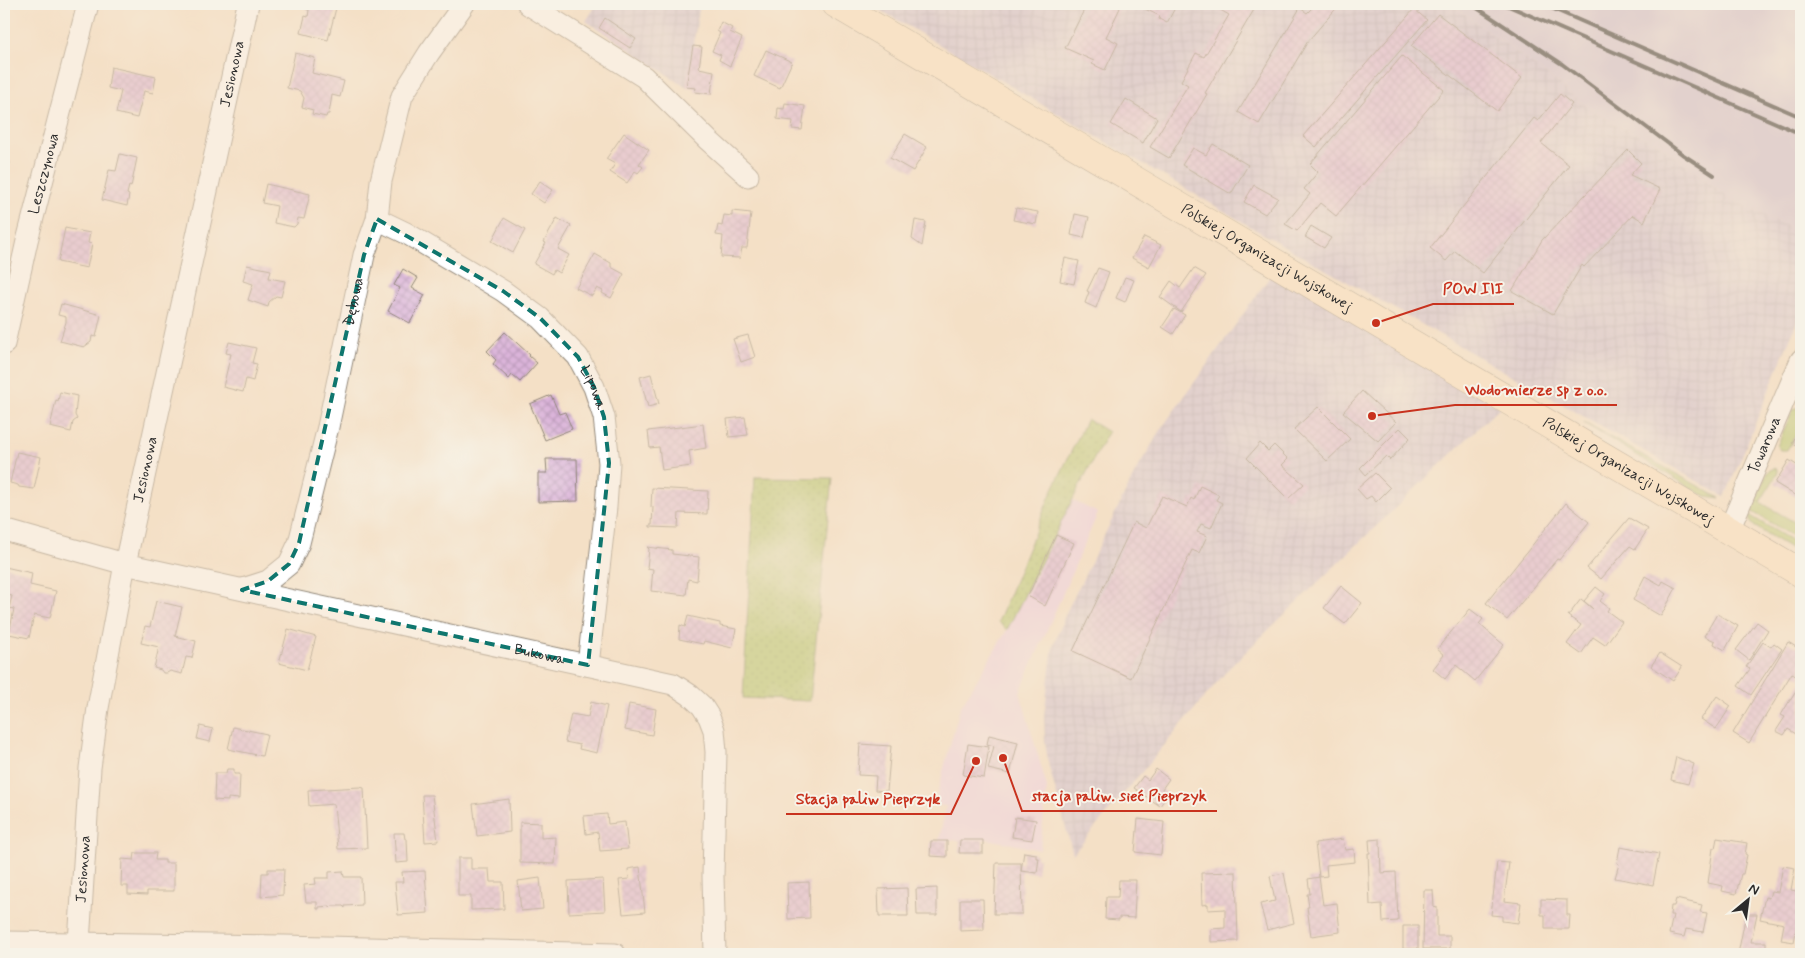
<svg xmlns="http://www.w3.org/2000/svg" width="1805" height="958" font-family="Mynerve,sans-serif">
	<defs>
		<pattern id="industrial-grid" width="8" height="8" patternUnits="userSpaceOnUse" patternTransform="scale(1.25)"><rect width="8" height="8" fill="#ccbed4"/><path d="M0 4h8M4 0v8" fill="none" stroke="#afa3b6"/></pattern>
		<pattern id="garden-dots" width="8" height="8" patternUnits="userSpaceOnUse" patternTransform="scale(1.25)"><rect width="8" height="8" fill="#b2c86d"/><path d="M2 2h.1M6 6h.1" fill="none" stroke="#99ac5f" stroke-width="1.8" stroke-linecap="round"/></pattern>
		<pattern id="building-cross-hatch" width="8" height="8" patternUnits="userSpaceOnUse" patternTransform="scale(1.25)"><rect width="8" height="8" fill="#dbb4da"/><path d="M0 0l8 8M0 8l8-8" fill="none" stroke="#bc9bbb"/></pattern>
	</defs>
	<rect width="100%" height="100%" fill="#f7f3e8"/>
	<filter id="ink" filterUnits="userSpaceOnUse"><feTurbulence type="fractalNoise" baseFrequency=".02" numOctaves="2"/><feDisplacementMap in="SourceGraphic" scale="10" xChannelSelector="R" yChannelSelector="G"/><feConvolveMatrix kernelMatrix="1 2 1 2 8 2 1 2 1" color-interpolation-filters="sRGB"/></filter>
	<filter id="wash" filterUnits="userSpaceOnUse"><feTurbulence type="fractalNoise" baseFrequency=".0096" numOctaves="4" result="noise"/><feDisplacementMap in="SourceGraphic" scale="20" xChannelSelector="R" yChannelSelector="G"/><feGaussianBlur stdDeviation="1.12" result="paint"/><feColorMatrix in="noise" values="0 0 0 0 0 0 0 0 0 0 0 0 0 0 0 0 0 1.4 0 .05"/><feComposite in="paint" operator="in"/></filter>
	<g filter="url(#wash)">
		<rect width="100%" height="100%" fill="#f4e0c6"/>
		<path fill="#eed0e8" d="M1072,500L1098,513L1020,692L1047,787L1040,850L987,839L939,841L946,806L934,805L960,708L1007,630Z"/>
		<path fill="url(#industrial-grid)" d="M597,4H700L686,87L586,21Z
			M870,4H1451L1561,85L1579,101L1617,125L1659,144L1729,198L1801,233V312L1725,497L1258,231Z
			M1274,271L1500,407L1230,667L1073,854L1049,767L1045,741L1044,716L1053,646L1067,611L1135,473L1161,429Z"/>
		<path fill="#ccbed4" d="M1451,4H1801V233L1729,198L1659,144L1617,125L1579,101L1561,85Z"/>
		<path fill="#b2c86d" stroke="#6e7a4c" d="M1801,407V426L1787,450H1780L1777,446L1793,409Z
			M1584,423L1720,498L1706,496L1699,493Z
			M1774,468L1777,469L1778,473L1760,502L1801,526V541L1751,511L1767,472Z
			M1749,515L1801,546V552L1795,551L1754,526L1750,521Z"/>
		<path fill="url(#garden-dots)" stroke="#6e7a4c" d="M1087,419L1108,432L1079,487L1007,630L998,622L1052,491Z
			M755,477L832,478L810,701L743,698Z"/>
		<g id="blocks">
			<path fill="url(#building-cross-hatch)" d="M308,4H337L328,40L301,33L305,16L308,17L309,10L306,9Z
				M1087,4H1114L1120,8L1106,37L1118,43L1105,70L1092,64L1094,61L1065,48Z
				M1134,4H1177L1167,23L1159,19L1160,16Z
				M1210,4H1247L1255,8L1205,93L1207,94L1169,158L1150,147L1188,85L1181,81L1196,53L1204,57L1229,15Z
				M1316,4H1340L1308,41L1259,124L1238,112L1300,8L1307,13Z
				M1414,9L1427,20L1316,147L1303,136Z
				M1438,14L1522,78L1497,111L1411,46Z
				M605,18L636,39L630,48L599,28Z
				M721,22L732,28L730,32L742,38L730,66L719,60L721,55L712,51L720,33L717,31Z
				M693,46L702,47L699,68L714,71L711,94L695,92L696,88L686,87Z
				M766,50L792,62L780,88L754,76Z
				M295,53L315,58L312,73L344,81L340,97L332,95L329,114H327L326,117L312,114L313,110L302,107L304,98L300,91L287,88Z
				M1402,56L1444,90L1336,216L1320,203L1297,231L1285,224L1310,194L1304,189L1318,172L1310,164Z
				M111,67L156,77L153,93L144,91L137,118L116,113L121,91L108,88Z
				M1560,94L1572,104L1541,143L1569,165L1483,273L1455,251L1446,261L1430,248L1534,118L1538,121Z
				M1126,99L1157,118L1143,143L1111,124Z
				M785,103L805,106L802,130L792,129L793,121L777,119L778,108L784,109Z
				M624,133L649,150L639,164L643,167L638,173L635,171L627,183L610,172L615,164L606,159Z
				M905,134L927,147L913,171L890,158Z
				M1213,144L1248,165L1231,194L1182,165L1193,148L1206,155Z
				M1628,150L1641,163L1630,175L1660,189L1644,222L1633,215L1584,267L1582,265L1553,314L1512,291L1542,240Z
				M120,154L137,158L131,187L129,186L127,194L129,195L127,206L102,200L109,170L116,171Z
				M4,161L10,162L5,186H4Z
				M540,181L553,190L544,203L531,194Z
				M266,184L310,194L304,219L298,218L297,224L294,227L274,223L277,206L262,203Z
				M1254,185L1278,198L1265,214L1244,202Z
				M1016,208L1038,212L1036,224L1013,220Z
				M732,211L751,213L747,248H742L740,258L721,257L723,236L716,235L718,225L722,226L724,215L732,216Z
				M1075,214L1089,217L1084,238L1071,235Z
				M504,218L525,230L513,253L492,241Z
				M557,218L571,226L558,249L569,255L559,273L554,270L552,274L534,264L546,243L544,242Z
				M915,220L926,222L922,246L912,239Z
				M1311,226L1331,238L1324,248L1305,237Z
				M65,228L90,233L88,243L92,244L87,268L58,262Z
				M1144,237L1161,245L1149,267L1132,258Z
				M595,254L611,263V267L624,274L611,298L602,293L603,291L597,288L592,296L576,288Z
				M1065,258L1079,261L1074,284L1060,281Z
				M247,265L271,270L269,278L285,281L281,297L276,296L269,302L268,307L248,300L253,284L243,281Z
				M1098,268L1109,272L1096,308L1085,303L1089,292L1087,291Z
				M1194,268L1206,275L1181,312L1160,297L1171,281L1180,288Z
				M403,269L418,278L412,288L425,295L410,323L388,311L400,288L394,285Z
				M1125,277L1134,280L1125,302L1116,298Z
				M61,304L101,315L96,337L92,336L91,342L84,347L60,341L66,322V317L58,315Z
				M1174,309L1185,315L1173,334L1162,327Z
				M505,332L530,355L529,356L537,363L520,382L512,375L509,379L493,364L496,360L487,351Z
				M748,335L755,357L741,362L733,339Z
				M229,342L256,348L252,363L257,364L253,381L246,379L243,392L223,387L231,354L226,353Z
				M651,374L659,404L648,407L640,377Z
				M1362,391L1396,422L1378,441L1343,412Z
				M60,392L77,396L75,415L77,419L73,422L71,432L50,427L56,400L58,401Z
				M551,395L559,414L565,412L572,429L545,440L530,404Z
				M1318,407L1350,439L1327,461L1294,429Z
				M745,417L748,435L729,437L727,419Z
				M703,424L706,448L689,451L691,466L662,470L659,447L650,448L648,431Z
				M1801,427V449L1792,443Z
				M1400,428L1410,438L1390,460L1386,456L1366,475L1360,468Z
				M1260,443L1268,451L1274,445L1288,459L1282,465L1304,484L1288,499L1247,458Z
				M17,452L41,457L34,489L19,487L18,485L10,483Z
				M546,459H577L578,501L538,502V473H547Z
				M1789,460L1801,468V499L1775,483Z
				M1375,473L1390,488L1376,502L1371,496L1366,499L1357,489Z
				M1200,486L1219,495L1216,500L1222,503L1211,528L1201,524L1197,532L1207,536L1199,553L1192,550L1131,678L1073,651L1134,522L1146,528L1162,496L1187,507L1191,498L1194,500Z
				M652,488L708,491L707,514L679,513L678,528L650,527V525H652L653,507H651Z
				M1566,503L1589,522L1559,560L1557,559L1507,620L1486,603Z
				M1629,518L1648,529L1635,549L1630,546L1601,579L1587,568Z
				M1056,535L1074,543L1045,606L1028,596Z
				M647,547L672,550V554L699,557L697,581L688,579L686,595L651,591L653,569L647,568L649,549Z
				M5,567L32,573L30,585L56,591L50,618L34,615L29,638L9,634L14,609L9,608L12,596L4,594Z
				M1645,576L1661,585L1663,581L1676,588L1661,616L1633,600Z
				M1341,586L1362,603L1345,624L1324,608Z
				M1596,587L1605,594L1600,601L1609,608L1607,611L1622,622L1605,645L1593,637L1581,654L1567,644L1581,625L1568,616L1581,599L1593,609L1584,601Z
				M156,601L182,607L175,636L196,641L192,658L186,657L182,674L170,671L167,673H163L161,670L154,668L159,647L141,643L145,626L150,627Z
				M1470,609L1483,619L1479,624L1504,645L1475,681L1456,665L1445,679L1433,669L1444,655L1437,649Z
				M1717,614L1738,626L1725,650L1714,644L1715,641L1704,636Z
				M688,616L720,623V626L736,629L732,648L704,641L703,644L679,639L680,625L685,627Z
				M1757,622L1768,630L1749,660L1736,650Z
				M288,629L316,637L307,670L279,663Z
				M1763,642L1771,647L1774,643L1782,649L1751,695L1738,686L1750,669L1746,667Z
				M1788,642L1801,650V678L1792,673L1749,743L1733,733Z
				M1660,653L1682,667L1673,681L1651,666Z
				M1801,682V726L1796,734L1788,729L1784,735L1776,731L1785,717L1781,715Z
				M1717,696L1731,706L1716,729L1701,719Z
				M591,702L607,706L597,753L579,749L580,745L565,742L571,714L588,717Z
				M629,704L656,709L652,735L625,730Z
				M200,726L213,729L210,742L197,739Z
				M233,727L267,734L262,756L228,749Z
				M989,735L1018,742L1010,774L988,769L994,746L987,744Z
				M860,744L891,746L887,791L875,790L876,776L858,775Z
				M968,744L989,747L984,778L963,775Z
				M1676,757L1694,764L1688,784L1671,780Z
				M227,769H234V774H240L239,799L228,798V801L214,800L215,773H226Z
				M1156,769L1169,779L1162,789L1168,794L1160,806L1134,788L1143,776L1148,780Z
				M360,787L364,788L367,848L338,849L334,804L309,806L308,790Z
				M422,795H432L438,841L425,842Z
				M509,799L510,832L477,836L473,804Z
				M607,814L608,824L625,822L628,849L600,851L598,832L586,834L584,816Z
				M1015,817L1036,820L1032,840L1012,837Z
				M1138,819L1164,822L1161,855L1135,852Z
				M520,822L541,823V838L556,837L555,864L520,863Z
				M394,833H404L405,839H407L408,862L396,863Z
				M1717,838L1747,843L1745,854L1747,855L1743,874H1741L1736,894L1722,891L1723,886L1708,883L1713,848H1715Z
				M1343,839L1345,850L1354,849L1355,862L1326,865L1327,876L1319,877L1315,843Z
				M1380,839L1381,873L1396,872L1398,921L1383,922L1382,904L1370,905L1368,853H1370L1369,840Z
				M960,840H983V853H959Z
				M931,841H947V857L930,856Z
				M1620,847L1659,854L1653,885L1615,878L1619,864L1617,863Z
				M1024,852L1036,854V858H1039L1037,873L1021,871Z
				M135,853H156L155,860H165V863H174V891H147V895L128,894V886H121L122,859L134,860Z
				M458,858H471V869H489L490,882H503L504,909L471,910V896H458Z
				M1497,862L1509,863L1504,901L1521,903L1518,923L1502,921V916L1491,915Z
				M996,863H1021L1022,914H994Z
				M1783,866L1795,868L1791,890L1801,892L1800,913H1801V921H1798L1794,942L1781,940L1784,924L1760,919L1765,897L1769,898L1771,891L1778,892Z
				M640,867L645,912L623,914L619,880L629,879L628,869Z
				M268,869H284L283,895L261,897L262,873H268Z
				M343,871L344,877H361L362,905L345,906V908L343,906H332L330,908V906L319,907V909H317V902H306L304,885L316,884L315,878H329V872Z
				M425,871L428,913L398,915L395,882H403L402,872Z
				M1236,872L1238,941L1211,942V929L1225,928V909L1208,910V904L1202,905L1201,873Z
				M1284,873L1294,923L1267,930L1260,904L1275,901L1270,876Z
				M1319,877L1323,905L1337,903L1340,932L1311,936L1307,907H1309L1307,894H1310L1308,879Z
				M540,878L543,909L521,911L518,881Z
				M603,879L605,911L569,913L568,881Z
				M1119,880H1136L1134,918L1119,917V920L1105,919L1106,897H1118Z
				M809,882L810,918L788,919L787,883Z
				M907,888L908,916H879L878,889Z
				M937,888V915H917L916,889Z
				M1424,890H1433L1434,908L1437,907V936H1450V949H1423Z
				M960,899H983L984,930L960,931Z
				M1541,899L1567,900V915H1570L1569,929H1545V915H1541Z
				M1676,899L1702,905L1700,912L1707,913L1703,932L1686,929L1684,937L1669,934L1673,915H1670L1671,906H1674Z
				M1746,914H1757L1751,942H1766V954H1738Z
				M1403,926H1418V949H1403Z"/>
		</g>
	</g>
	<g filter="url(#ink)">
		<use href="#blocks" fill-opacity="0" stroke="#908678" stroke-width="1"/>
		<g fill="none" stroke-linecap="round" stroke-linejoin="round">
			<g stroke="#908678" stroke-width="23">
				<g id="street">
					<path d="M528,4L644,77L708,140L748,176"/>
					<path id="s1" d="M377,219L406,233L503,291L540,318L578,357L594,387L604,417L609,463L606,507L588,665"/>
					<path id="s2" d="M4,344L27,241L88,4"/>
					<path id="s3" d="M4,530L125,564L673,684L690,695L702,706L709,717L714,730L716,752L713,876L715,954"/>
					<path id="s4" d="M1729,530L1801,360"/>
					<path id="s5" d="M243,589L268,581L289,564L299,543L328,427L364,255L377,219L381,181L402,96L429,53L464,4"/>
					<path d="M4,942L284,946L615,954"/>
					<path id="s6" d="M79,943L90,768L98,708L125,564L248,4"/>
				</g>
			</g>
			<g stroke="#908678" stroke-width="29">
				<g id="secondary">
					<path id="s7" d="M836,4L1801,573"/>
				</g>
			</g>
			<use href="#street" stroke="#fff" stroke-width="21"/>
			<use href="#secondary" stroke="#fde5c5" stroke-width="28"/>
			<path stroke="#2b2b2b" stroke-width="4" d="M1471,4L1562,64L1682,154L1714,175
				M1504,4L1801,134
				M1542,4L1801,117"/>
		</g>
	</g>
	<path d="M0 0H1805V958H0ZM377,219L503,291L540,318L578,357L594,387L604,417L609,463L588,665L242,590L268,581L289,564L299,543L364,255Z" fill="#f4e0c6" fill-opacity=".55" fill-rule="evenodd"/>
	<path fill="none" stroke="#0f766e" stroke-width="4" stroke-dasharray="10 6" stroke-linejoin="round" d="M377,219L503,291L540,318L578,357L594,387L604,417L609,463L588,665L242,590L268,581L289,564L299,543L364,255Z"/>
	<g text-anchor="middle" dominant-baseline="central" stroke-width="4" stroke-linejoin="round" paint-order="stroke">
		<g font-size="15" fill="#2b2b2b" stroke="#f7f3e8">
			<text stroke="none"><textPath href="#s6" startOffset="884">Jesionowa</textPath></text>
			<text stroke="none"><textPath href="#s2" startOffset="175">Leszczynowa</textPath></text>
			<text stroke="none"><textPath href="#s7" startOffset="500">Polskiej Organizacji Wojskowej</textPath></text>
			<text stroke="none"><textPath href="#s5" startOffset="324">Dębowa</textPath></text>
			<text stroke="none"><textPath href="#s1" startOffset="280">Lipowa</textPath></text>
			<text stroke="none"><textPath href="#s4" startOffset="92">Towarowa</textPath></text>
			<text stroke="none"><textPath href="#s6" startOffset="479">Jesionowa</textPath></text>
			<text stroke="none"><textPath href="#s7" startOffset="920">Polskiej Organizacji Wojskowej</textPath></text>
			<text stroke="none"><textPath href="#s3" startOffset="550">Bukowa</textPath></text>
			<text stroke="none"><textPath href="#s6" startOffset="74">Jesionowa</textPath></text>
		</g>
	</g>
	<path fill="none" stroke="#c8321e" stroke-width="2" d="M1376 323L1433 304H1514M1372 416L1455 405H1617M1003 758L1022 811H1217M976 761L951 814H786"/>
	<g fill="#c8321e" stroke="#f7f3e8" stroke-width="2">
		<circle cx="1376" cy="323" r="5"/>
		<circle cx="1372" cy="416" r="5"/>
		<circle cx="1003" cy="758" r="5"/>
		<circle cx="976" cy="761" r="5"/>
	</g>
	<g font-size="16" text-anchor="middle" font-weight="bold" fill="#c8321e" stroke="#f7f3e8" stroke-width="4" stroke-linejoin="round" paint-order="stroke">
		<text x="1473" y="294">POW III</text>
		<text x="1536" y="395">Wodomierze sp z o.o.</text>
		<text x="1119" y="801">stacja paliw. sieć Pieprzyk</text>
		<text x="868" y="804">Stacja paliw Pieprzyk</text>
	</g>
	<rect width="1805" height="958" fill="none" stroke="#f7f3e8" stroke-width="20"/>
	<g transform="translate(1748 900) rotate(29)" stroke="#f7f3e8" stroke-width="4" paint-order="stroke">
	<path d="M0-4L9 19L0 12L-9 19Z" fill="#2b2b2b"/>
	<text y="-8" font-size="14" font-weight="bold" text-anchor="middle" fill="#2b2b2b">N</text>
	</g>
</svg>
